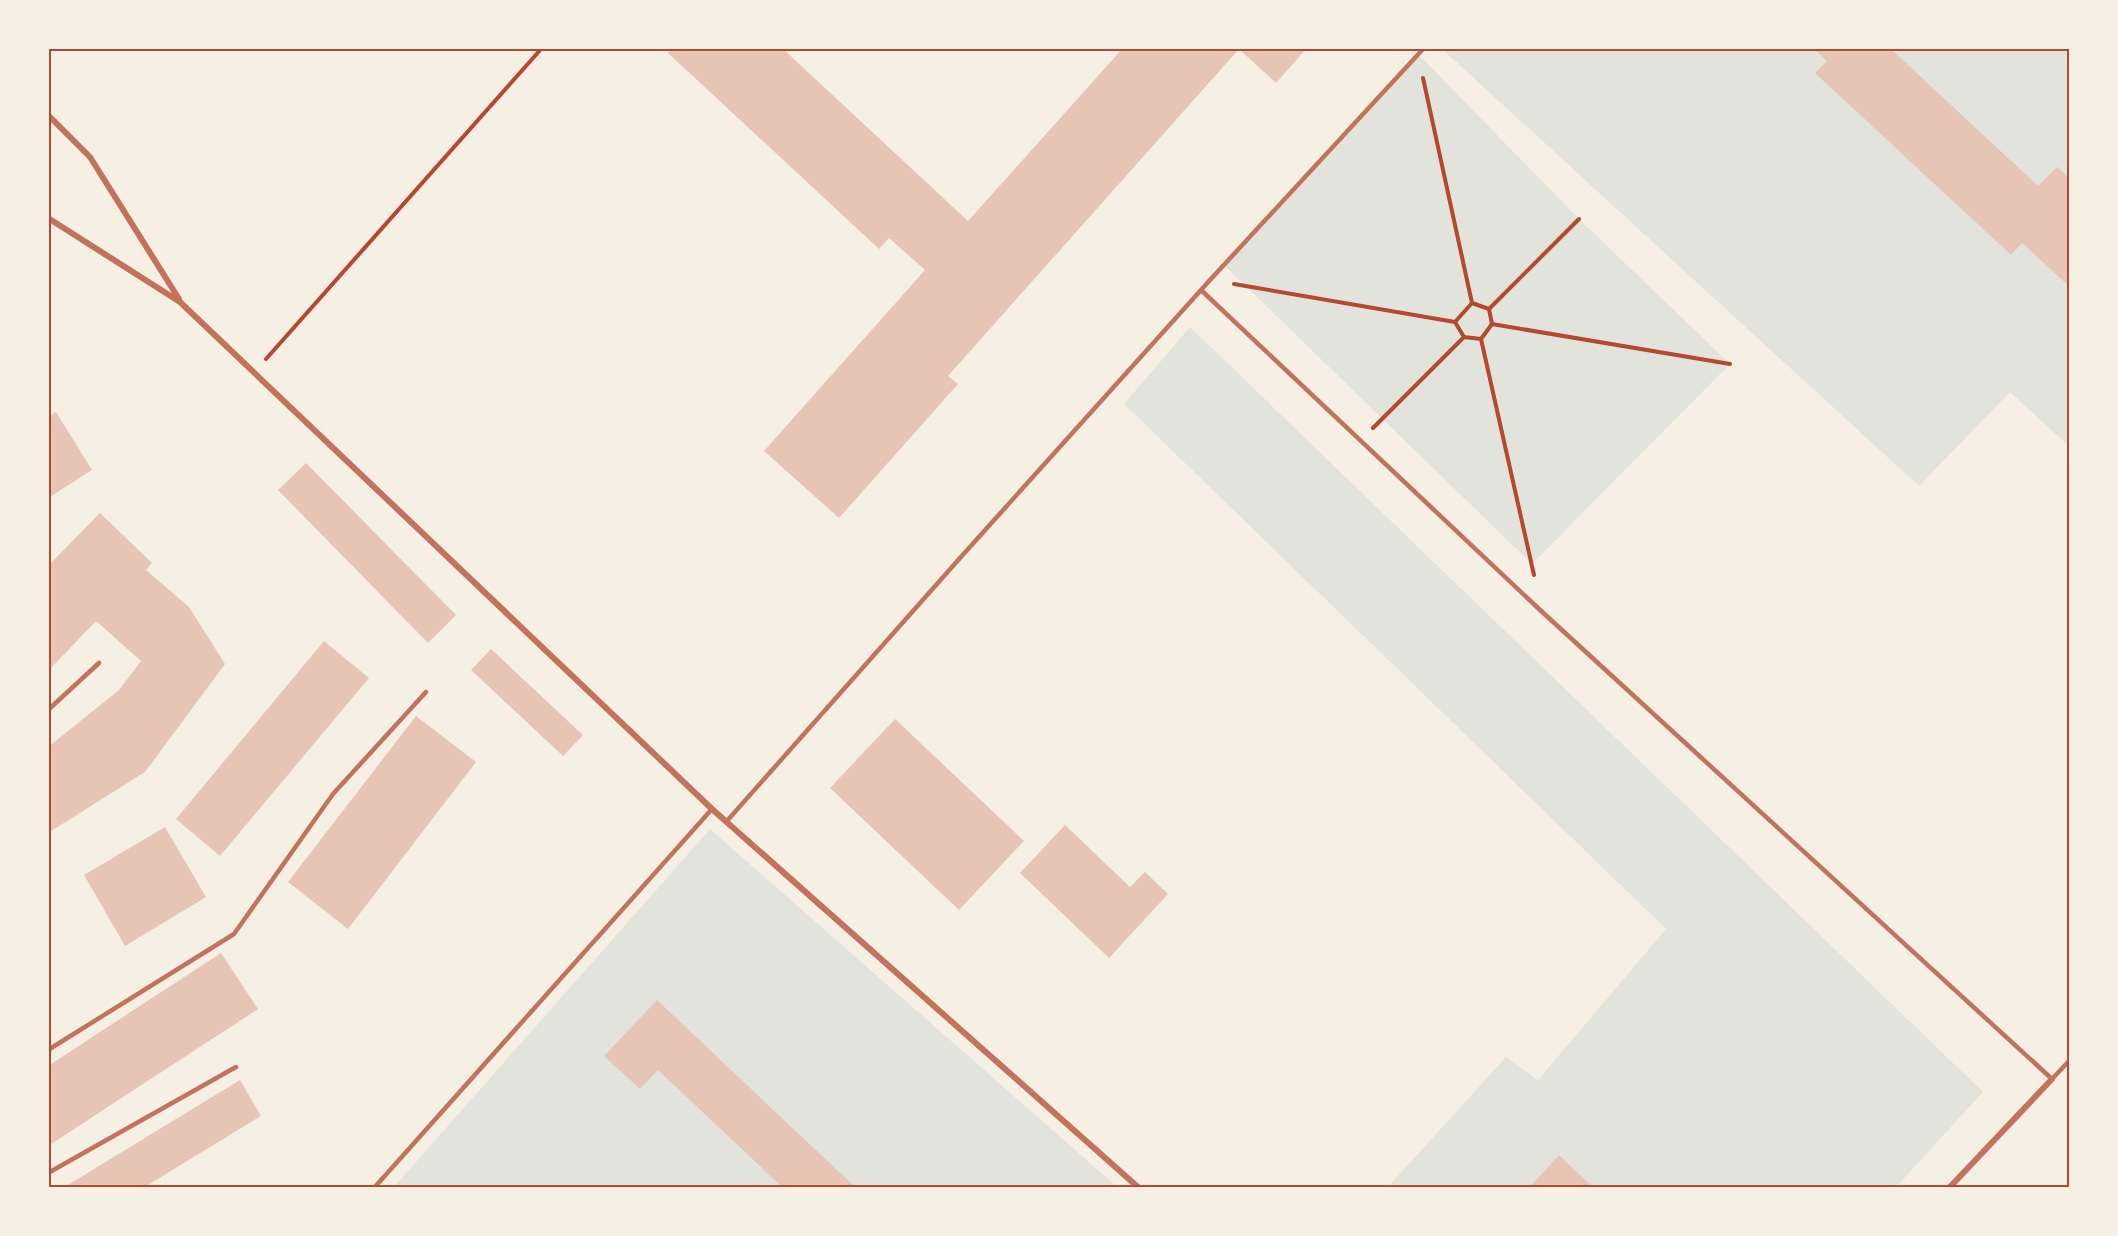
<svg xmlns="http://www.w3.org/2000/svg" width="2118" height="1236" font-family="'Golos Text',sans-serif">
	<rect width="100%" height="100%" fill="#f6efe4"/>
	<path fill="#e2e4dc" d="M1441,48H2070V447L2010,392L1919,486Z
		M1418,54L1579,219L1730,364L1532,564L1224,265Z
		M1190,327L1983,1092L1895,1188H1387L1506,1057L1538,1080L1666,929L1124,404Z
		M710,829L1115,1185L1112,1188H393Z"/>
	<path fill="#e6c5b7" d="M673,48H782L968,221L1123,48H1307L1276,83L1239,49L948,376L958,384L839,518L764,451L925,270L889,238L879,249L668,53Z
		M1813,48H1890L2038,186L2057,167L2070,179V287L2022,243L2011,255L1815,73L1827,61Z
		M56,412L92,470L48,498V417Z
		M306,463L456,615L428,643L278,490Z
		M100,513L152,563L146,570L189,607L225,664L145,772L48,833V747L119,690L141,661L96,621L48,671V566Z
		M324,641L369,678L220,856L176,819Z
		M491,649L583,735L563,756L471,670Z
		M416,716L476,762L348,929L288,882Z
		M895,719L1024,841L959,910L830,788Z
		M1065,825L1130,887L1145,872L1168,894L1109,958L1020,873Z
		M165,827L206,897L125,946L84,875Z
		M221,953L258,1009L48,1146V1066Z
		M657,1000L856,1188H783L658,1070L640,1089L604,1056Z
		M240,1080L261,1116L143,1188H63Z
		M1559,1155L1594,1188H1529Z"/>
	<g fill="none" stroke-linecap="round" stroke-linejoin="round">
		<path stroke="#b5482f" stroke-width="4" d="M1423,78L1472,303
			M1234,284L1455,322
			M1489,309L1472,303L1455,322L1464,337L1481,339L1492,324L1489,309L1579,219
			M1492,324L1730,364
			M1481,339L1534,575
			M266,359L542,48
			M1373,428L1464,337"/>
		<path stroke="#c5725c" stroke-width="4.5" d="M1201,290L1539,609L2052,1079L2070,1060
			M48,710L99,663
			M726,822L960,558L1210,280L1424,48
			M48,1050L234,934L333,794L426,692
			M48,1173L236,1067
			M374,1188L712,809"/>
		<path stroke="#c5725c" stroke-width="6" d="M48,115L90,157L179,299
			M48,218L180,302L712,809L1139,1188
			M1949,1188L2052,1079"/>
	</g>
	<rect width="2118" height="1236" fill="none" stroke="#f6efe4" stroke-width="99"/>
	<rect x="50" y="50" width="2018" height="1136" fill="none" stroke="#b5482f" stroke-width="2"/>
</svg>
